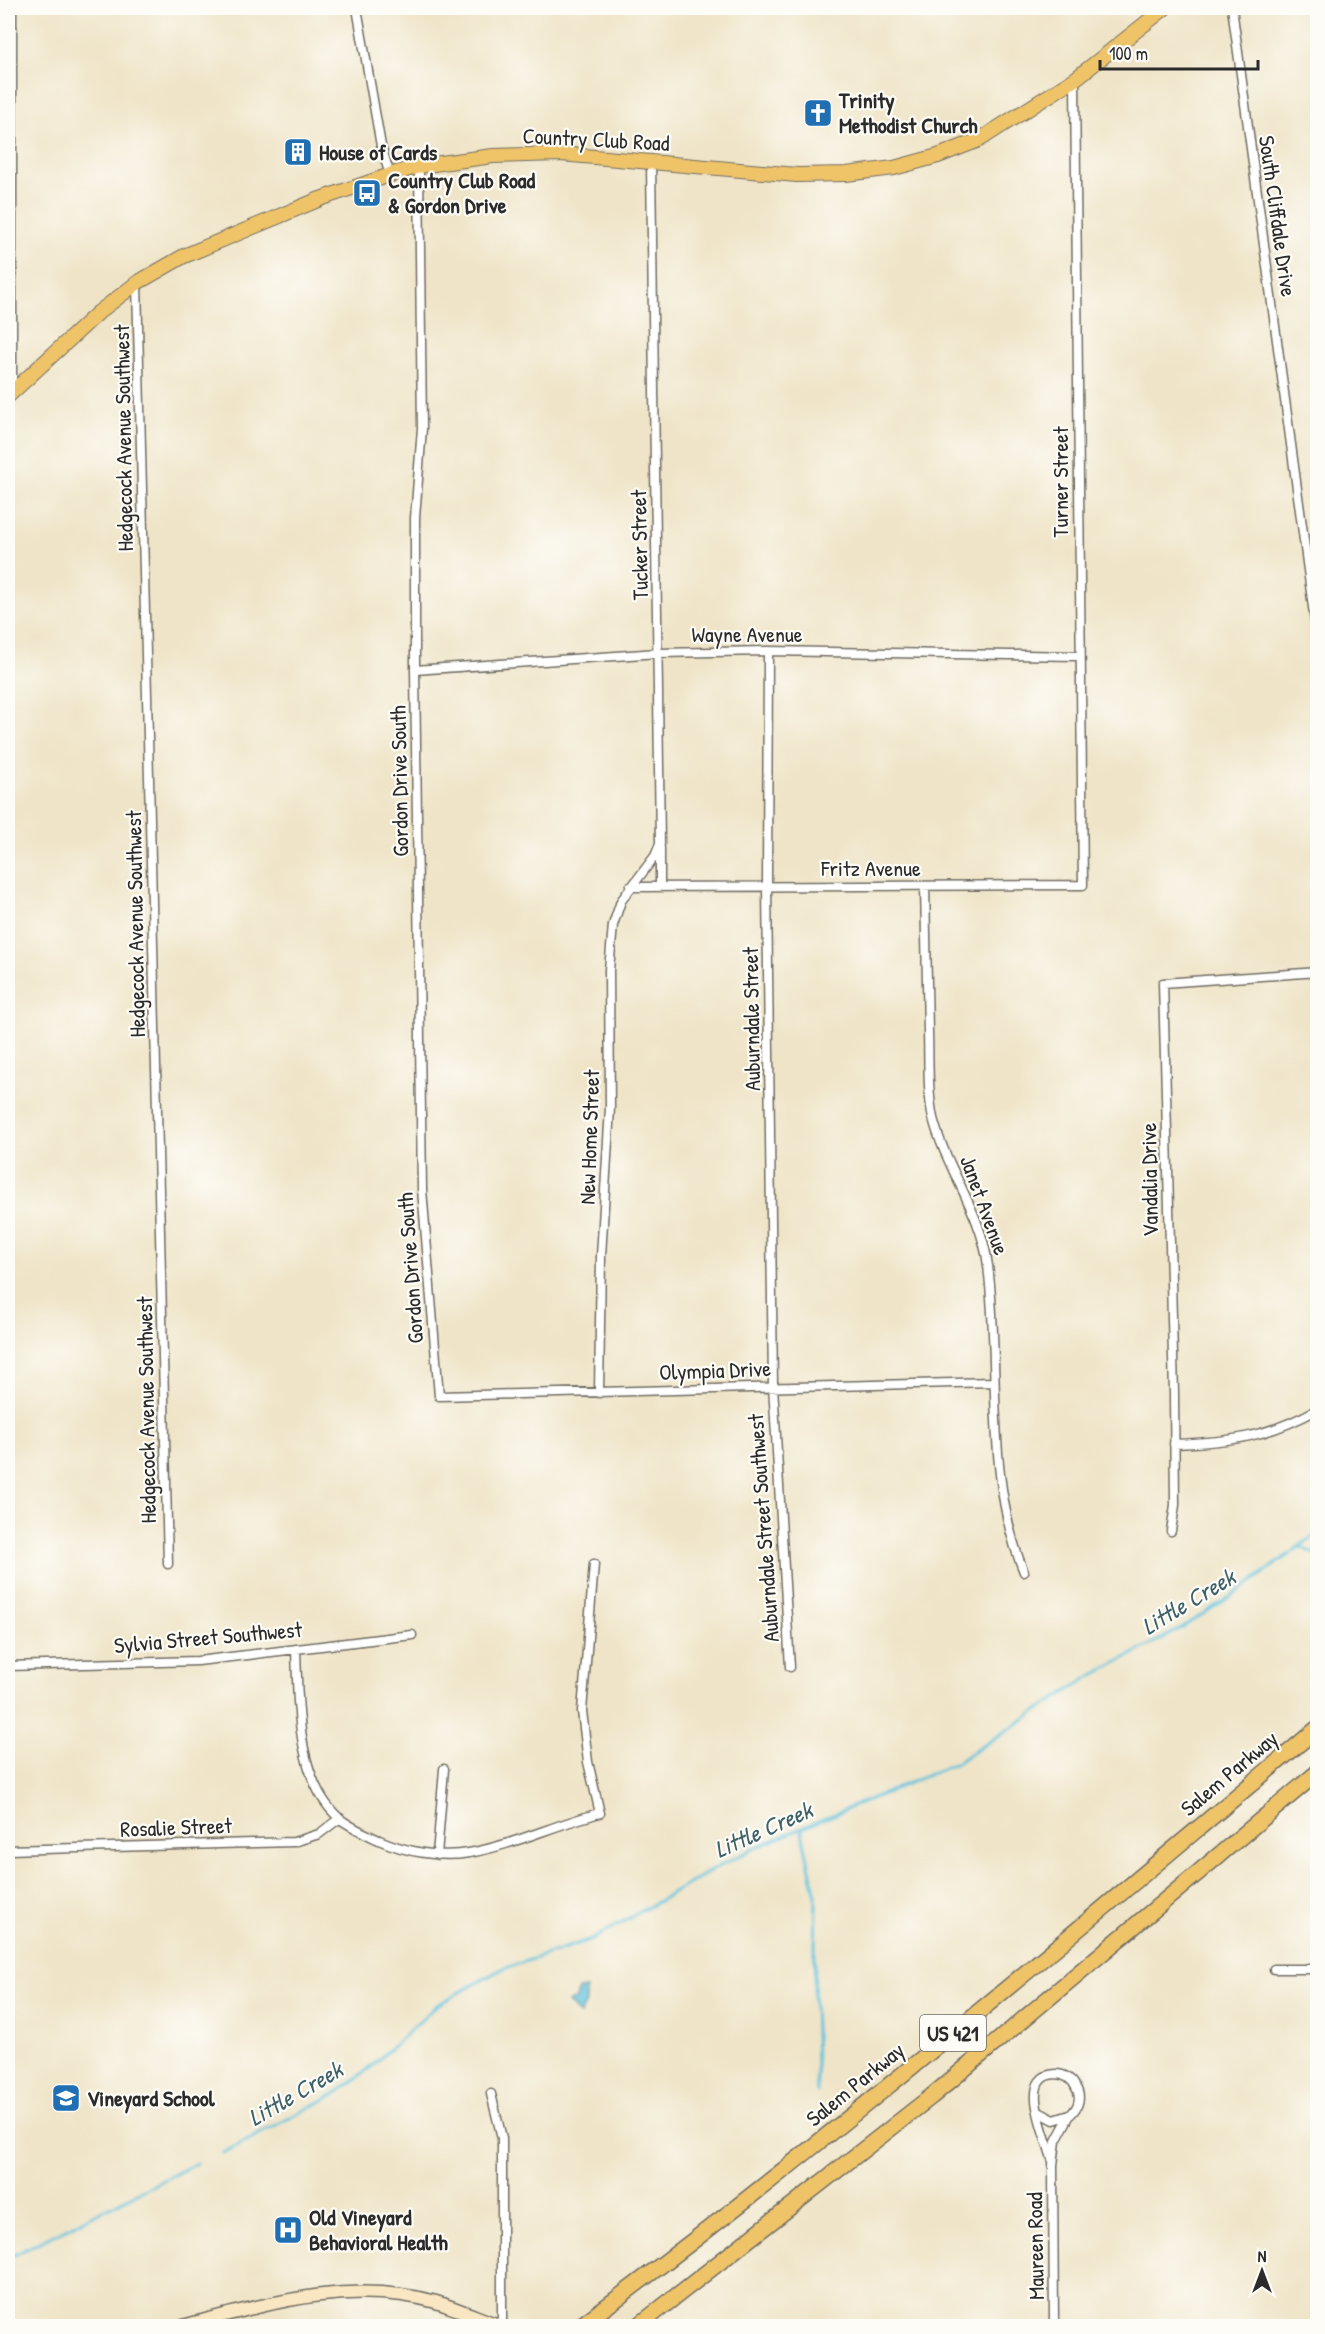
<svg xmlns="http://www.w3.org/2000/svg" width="1325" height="2334" font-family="'Patrick Hand',sans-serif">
	<rect width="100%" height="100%" fill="#fdfcf7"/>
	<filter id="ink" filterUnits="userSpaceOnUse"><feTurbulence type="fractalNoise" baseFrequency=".0167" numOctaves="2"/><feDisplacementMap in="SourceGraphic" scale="12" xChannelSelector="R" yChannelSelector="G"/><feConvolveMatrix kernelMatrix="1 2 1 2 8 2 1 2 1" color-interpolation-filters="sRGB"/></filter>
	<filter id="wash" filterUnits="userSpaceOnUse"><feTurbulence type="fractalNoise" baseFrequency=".008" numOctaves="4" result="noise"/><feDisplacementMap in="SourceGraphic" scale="24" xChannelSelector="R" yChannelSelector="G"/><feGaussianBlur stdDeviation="1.35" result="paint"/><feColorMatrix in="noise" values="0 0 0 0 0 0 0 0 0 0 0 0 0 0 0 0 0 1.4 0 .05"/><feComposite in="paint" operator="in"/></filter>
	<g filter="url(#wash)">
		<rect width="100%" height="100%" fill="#efe4c7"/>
		<path fill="#5ec1dc" stroke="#447684" stroke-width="1.5" d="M578,1989H586V2003L580,2015L568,2002L576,2000Z"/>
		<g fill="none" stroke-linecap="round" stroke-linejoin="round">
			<path stroke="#5ec1dc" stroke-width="3" d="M1300,1547L1318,1555
				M801,1828L816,1896L814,2002L817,2092
				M223,2153L337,2093L372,2066L437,2005L500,1970L595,1938L723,1864L757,1847L956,1763L1088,1678L1178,1630L1239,1591L1318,1533
				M8,2258L197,2163"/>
		</g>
	</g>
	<g filter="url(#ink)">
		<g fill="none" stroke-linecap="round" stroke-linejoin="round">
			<g stroke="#706c62" stroke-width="11">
				<path id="street" d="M357,8L381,146L390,175
					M1232,8L1318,644
					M419,166L422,428L415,518V670L422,1189L439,1396L993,1382
					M137,283L168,1564
					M12,391V8
					M768,651L767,886L773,1386L790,1667
					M415,670L658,653L768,651L1079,656
					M660,848V887
					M630,887L1083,885L1075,79
					M925,887C926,935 927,984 928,1032C929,1060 927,1091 933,1118C946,1169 982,1213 988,1266C1001,1367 984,1476 1024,1572
					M599,1393L601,1256L610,1108L609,970L613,925L621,901L655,856L660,844L651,163
					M1174,1444C1231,1442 1268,1437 1318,1409
					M1171,1531L1175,1505L1174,1393L1163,983L1318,972
					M296,1649C298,1701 296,1780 339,1818C350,1827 366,1834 379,1840C406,1852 440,1858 469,1853C514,1845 556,1824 600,1813L588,1762L582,1711L594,1564
					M8,1666L198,1661L412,1635
					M8,1850L294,1842L319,1834L340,1818
					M437,1855L444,1769
					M1274,1969H1318
					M491,2094L502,2138V2326
					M1039,2112L1054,2120L1070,2115C1079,2107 1082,2096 1075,2086C1072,2079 1064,2074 1056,2074C1016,2075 1047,2138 1052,2159
					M1054,2326L1053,2165L1056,2141L1070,2115"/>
			</g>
			<g stroke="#706c62" stroke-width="15">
				<path id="secondary" d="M183,2326C267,2304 350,2278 436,2302C458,2309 479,2318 501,2326"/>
			</g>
			<g stroke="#706c62" stroke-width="16">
				<path id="primary" d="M8,396L99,312L137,283L184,256L320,199L390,175L419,166L493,156L561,154L797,175L846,174L894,168L938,156L979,140L1075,79L1165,8"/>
			</g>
			<g stroke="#706c62" stroke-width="18">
				<path id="highway" d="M580,2326C835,2138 1075,1931 1318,1728
					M638,2326L932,2096L1318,1772"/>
			</g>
			<use href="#street" stroke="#fff" stroke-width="8"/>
			<use href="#secondary" stroke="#f9e7c3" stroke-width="12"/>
			<use href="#primary" stroke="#efc469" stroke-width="14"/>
			<use href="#highway" stroke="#efc469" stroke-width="15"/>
		</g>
	</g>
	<defs>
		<g id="church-square" transform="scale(1.5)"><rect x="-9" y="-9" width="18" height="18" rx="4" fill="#1f6fb2" stroke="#fdfcf7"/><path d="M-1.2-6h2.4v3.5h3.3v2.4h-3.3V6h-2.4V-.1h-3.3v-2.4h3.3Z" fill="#fff"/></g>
		<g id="building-square" transform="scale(1.5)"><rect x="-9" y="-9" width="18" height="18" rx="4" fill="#1f6fb2" stroke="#fdfcf7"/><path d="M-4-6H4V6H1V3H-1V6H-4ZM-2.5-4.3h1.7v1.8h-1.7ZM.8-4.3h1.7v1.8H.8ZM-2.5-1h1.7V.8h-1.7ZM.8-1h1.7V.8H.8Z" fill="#fff"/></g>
		<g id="bus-square" transform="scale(1.5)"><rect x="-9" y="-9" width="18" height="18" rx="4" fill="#1f6fb2" stroke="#fdfcf7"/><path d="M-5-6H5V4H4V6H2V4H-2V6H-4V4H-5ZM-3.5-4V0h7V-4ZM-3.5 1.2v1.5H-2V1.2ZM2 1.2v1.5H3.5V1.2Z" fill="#fff"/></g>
		<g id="school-square" transform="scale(1.5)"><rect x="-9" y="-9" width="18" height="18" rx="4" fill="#1f6fb2" stroke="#fdfcf7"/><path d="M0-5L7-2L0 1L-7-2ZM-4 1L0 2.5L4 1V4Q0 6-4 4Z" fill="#fff"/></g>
		<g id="hospital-square" transform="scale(1.5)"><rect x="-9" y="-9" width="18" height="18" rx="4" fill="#1f6fb2" stroke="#fdfcf7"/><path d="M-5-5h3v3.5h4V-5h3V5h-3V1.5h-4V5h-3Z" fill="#fff"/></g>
	</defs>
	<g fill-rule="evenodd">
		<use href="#church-square" x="818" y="113"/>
		<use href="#building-square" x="298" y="152"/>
		<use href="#bus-square" x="367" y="193"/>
		<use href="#school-square" x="66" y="2098"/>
		<use href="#hospital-square" x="288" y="2230"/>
	</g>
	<g text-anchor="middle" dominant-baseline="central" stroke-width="4.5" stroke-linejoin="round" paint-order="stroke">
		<rect fill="#fdfcf7" stroke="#6a6a68" stroke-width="1.5" x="920" y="2015" width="66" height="36" rx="4.5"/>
		<g font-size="21" font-weight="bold" fill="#2b2b2b">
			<text x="953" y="2033">US 421</text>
		</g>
		<g font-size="22" font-weight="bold" fill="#2b2b2b" stroke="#fdfcf7" text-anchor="start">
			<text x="839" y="100">Trinity<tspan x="839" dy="25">Methodist Church</tspan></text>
			<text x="319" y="152">House of Cards</text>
			<text x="388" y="180">Country Club Road<tspan x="388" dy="25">&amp; Gordon Drive</tspan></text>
			<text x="87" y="2098">Vineyard School</text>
			<text x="309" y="2217">Old Vineyard<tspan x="309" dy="25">Behavioral Health</tspan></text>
		</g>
		<g font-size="22" fill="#2b2b2b" stroke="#fdfcf7">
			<text transform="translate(596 139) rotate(3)">Country Club Road</text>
			<text transform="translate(1278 216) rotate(82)">South Cliffdale Drive</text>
			<text transform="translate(123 438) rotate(-91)">Hedgecock Avenue Southwest</text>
			<text transform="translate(1060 482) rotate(-90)">Turner Street</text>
			<text transform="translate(639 545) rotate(-91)">Tucker Street</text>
			<text x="747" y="634">Wayne Avenue</text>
			<text transform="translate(399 781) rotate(-91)">Gordon Drive South</text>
			<text x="871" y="868">Fritz Avenue</text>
			<text transform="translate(135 924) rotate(-91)">Hedgecock Avenue Southwest</text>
			<text transform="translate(751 1019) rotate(-91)">Auburndale Street</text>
			<text transform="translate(589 1137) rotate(-88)">New Home Street</text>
			<text transform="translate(1149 1180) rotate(-91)">Vandalia Drive</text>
			<text transform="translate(985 1205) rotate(70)">Janet Avenue</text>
			<text transform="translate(410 1268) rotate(-94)">Gordon Drive South</text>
			<text transform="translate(715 1370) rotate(-2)">Olympia Drive</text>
			<text transform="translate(146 1410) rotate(-91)">Hedgecock Avenue Southwest</text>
			<text transform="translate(763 1528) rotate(-94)">Auburndale Street Southwest</text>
			<text transform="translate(208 1637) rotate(-5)">Sylvia Street Southwest</text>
			<text transform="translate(1229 1773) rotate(-40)">Salem Parkway</text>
			<text transform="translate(176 1827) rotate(-2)">Rosalie Street</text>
			<text transform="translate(855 2084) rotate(-39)">Salem Parkway</text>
			<text transform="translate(1035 2246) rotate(-91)">Maureen Road</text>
		</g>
		<g font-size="24" font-style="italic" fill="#3d6069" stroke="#fdfcf7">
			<text transform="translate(1188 1601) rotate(-31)">Little Creek</text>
			<text transform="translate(763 1829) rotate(-24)">Little Creek</text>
			<text transform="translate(295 2093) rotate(-30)">Little Creek</text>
		</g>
	</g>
	<rect width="1325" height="2334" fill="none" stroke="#fdfcf7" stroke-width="30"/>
	<g transform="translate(1262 2271)" stroke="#fdfcf7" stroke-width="4.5" paint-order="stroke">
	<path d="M0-4.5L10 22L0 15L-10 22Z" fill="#2b2b2b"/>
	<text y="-9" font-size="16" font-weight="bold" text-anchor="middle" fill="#2b2b2b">N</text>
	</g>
	<path d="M1100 60v9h158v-9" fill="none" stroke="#2b2b2b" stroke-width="3"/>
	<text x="1109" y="60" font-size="18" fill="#2b2b2b" stroke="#fdfcf7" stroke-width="4.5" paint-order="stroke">100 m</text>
</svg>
